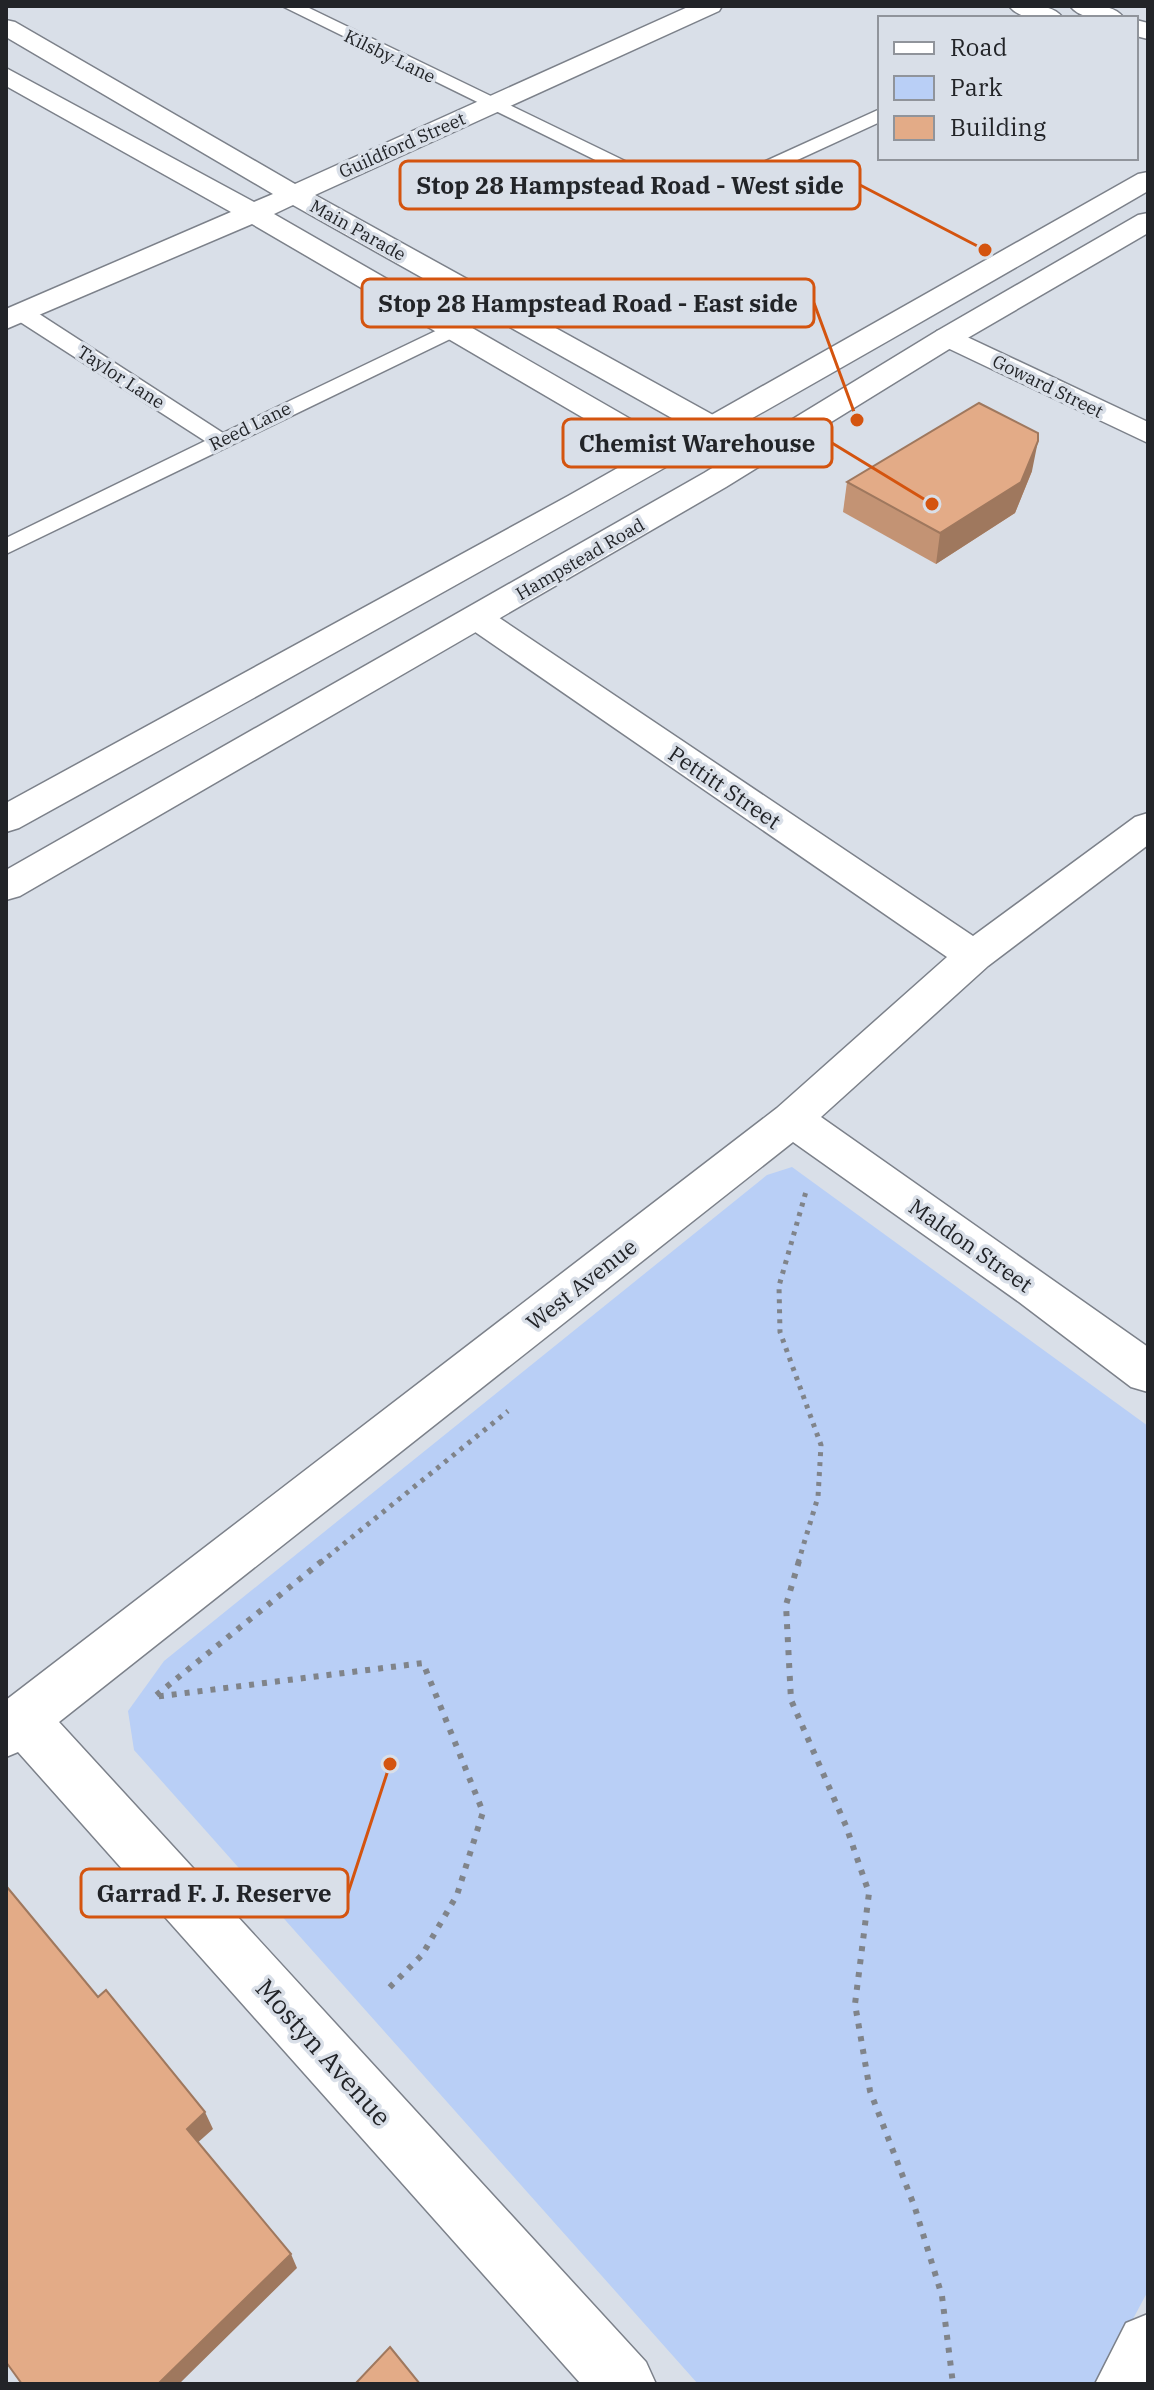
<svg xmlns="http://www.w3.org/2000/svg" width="1154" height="2390" font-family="'IBM Plex Serif',serif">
	<rect width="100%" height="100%" fill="#d9dfe8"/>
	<path fill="#b9cff6" d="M792,1167L1148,1426V2291L1098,2384H698L134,1750L128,1711L164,1661L767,1175Z"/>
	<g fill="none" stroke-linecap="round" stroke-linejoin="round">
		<g stroke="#7c818a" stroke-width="3">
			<path id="service" d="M282,6H305L693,194L880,109V122L693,208Z
				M496,302L507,308L504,313L6,554V538L205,441L14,318L11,313L14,308H30L223,433Z"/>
		</g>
		<g stroke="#7c818a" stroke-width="3">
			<path id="minor" d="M690,6H722L719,11L315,195L724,421L729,428L724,435L713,437L702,435L293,205L274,214L679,447L684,454L679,461L668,464L657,461L252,224L6,329V309L231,212L6,86V68L254,202L273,194L6,37V20L15,22L295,184Z
				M1009,6C1027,6 1051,2 1063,18C1045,18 1022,22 1009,6Z
				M1070,6C1088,6 1112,2 1124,18C1106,18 1083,22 1070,6Z
				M1136,20L1148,23V39L1136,36Z
				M948,328L1148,422V443L937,343L933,337L937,331Z
				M477,608L489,611L973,936L1135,817L1148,813V845L988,966L821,1117L1148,1347V1392L1131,1387L1019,1302L793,1142L59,1722L646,2362L656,2384H581L18,1752L6,1757V1700L777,1108L947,957L465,625L460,618L465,611Z
				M1148,2314V2384H1095L1126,2323Z"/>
		</g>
		<g stroke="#7c818a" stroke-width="3">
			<path id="trunk" d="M1148,172V191C775,408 397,619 19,828L6,832V803L568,496L1138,174Z
				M1148,213V233L959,343L726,487L20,896L6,900V870L704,473L937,331L1138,215Z"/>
		</g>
		<path stroke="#80848a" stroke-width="5" stroke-dasharray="4 6" stroke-linecap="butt" d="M320,1563L508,1411
			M798,1563L818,1497L821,1445L780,1332L779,1286L807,1188"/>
		<path stroke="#80848a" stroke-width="6" stroke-dasharray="5 8" stroke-linecap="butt" d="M322,1561L154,1697L423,1663L483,1812L457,1895L422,1955L385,1992
			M799,1561L786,1605L791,1700L846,1826L869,1893L855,2004L870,2091L915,2208L942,2296L953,2384"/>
		<use href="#service" fill="#fff" fill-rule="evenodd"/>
		<use href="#minor" fill="#fff" fill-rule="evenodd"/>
		<use href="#trunk" fill="#fff" fill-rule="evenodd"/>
	</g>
	<path fill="#c39374" d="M1032,471L1015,513L936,564L843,512L847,482Z"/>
	<path fill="#9f785e" d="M1038,441L1032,471L1015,513L936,564L940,533Z
		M205,2112L213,2129L195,2145L187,2129Z
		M291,2254L297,2268L179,2384H158Z"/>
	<path fill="#e3ab87" stroke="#9f785e" stroke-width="2" d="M979,403L1038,433V441L1021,482L940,533L847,482Z
		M7,1887L98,1997L106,1990L205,2112L187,2129L291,2254L158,2384H22L6,2362Z
		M390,2347L420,2384H355Z"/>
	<g text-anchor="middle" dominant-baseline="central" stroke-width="7" stroke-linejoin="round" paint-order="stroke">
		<g font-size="18" fill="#222428" stroke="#d9dfe8">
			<text transform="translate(390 56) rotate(26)">Kilsby Lane</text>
			<text transform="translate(402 145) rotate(-24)">Guildford Street</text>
			<text transform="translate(358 230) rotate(29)">Main Parade</text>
			<text transform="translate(121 377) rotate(33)">Taylor Lane</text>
			<text transform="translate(1048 386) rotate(26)">Goward Street</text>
			<text transform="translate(250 426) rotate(-26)">Reed Lane</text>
			<text transform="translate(580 559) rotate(-30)">Hampstead Road</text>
		</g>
		<g font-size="22" fill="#222428" stroke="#d9dfe8">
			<text transform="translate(725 787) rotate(34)">Pettitt Street</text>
			<text transform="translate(971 1245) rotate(35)">Maldon Street</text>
			<text transform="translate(581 1284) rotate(-38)">West Avenue</text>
		</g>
		<g font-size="26" fill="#222428" stroke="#d9dfe8">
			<text transform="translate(324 2052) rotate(48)">Mostyn Avenue</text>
		</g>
	</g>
	<path fill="none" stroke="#d4540f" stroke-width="3" d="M985 250L860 185M857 420L814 303M932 504L832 443M390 1764L348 1893"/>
	<g fill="#d4540f" stroke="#d9dfe8" stroke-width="3">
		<circle cx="985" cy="250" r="8"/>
		<circle cx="857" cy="420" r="8"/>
		<circle cx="932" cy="504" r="8"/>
		<circle cx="390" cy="1764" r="8"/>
	</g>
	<g fill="#d9dfe8" stroke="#d4540f" stroke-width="3">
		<rect x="400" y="161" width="460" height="48" rx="8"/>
		<rect x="362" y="279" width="452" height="48" rx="8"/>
		<rect x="563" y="419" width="269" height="48" rx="8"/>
		<rect x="81" y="1869" width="267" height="48" rx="8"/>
	</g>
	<g font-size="24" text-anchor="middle" font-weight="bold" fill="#222428">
		<text x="630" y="194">Stop 28 Hampstead Road - West side</text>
		<text x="588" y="312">Stop 28 Hampstead Road - East side</text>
		<text x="697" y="452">Chemist Warehouse</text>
		<text x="214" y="1902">Garrad F. J. Reserve</text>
	</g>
	<rect width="1154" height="2390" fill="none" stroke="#222428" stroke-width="16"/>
	<rect x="878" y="16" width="260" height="144" fill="#d9dfe8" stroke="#90949b" stroke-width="2"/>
	<rect x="894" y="42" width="40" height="12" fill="#ffffff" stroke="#90949b" stroke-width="2"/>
	<text x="950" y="56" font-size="24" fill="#222428">Road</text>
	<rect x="894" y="76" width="40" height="24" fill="#b9cff6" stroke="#90949b" stroke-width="2"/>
	<text x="950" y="96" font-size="24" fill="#222428">Park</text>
	<rect x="894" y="116" width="40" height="24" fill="#e3ab87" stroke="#90949b" stroke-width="2"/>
	<text x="950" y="136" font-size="24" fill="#222428">Building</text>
</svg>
